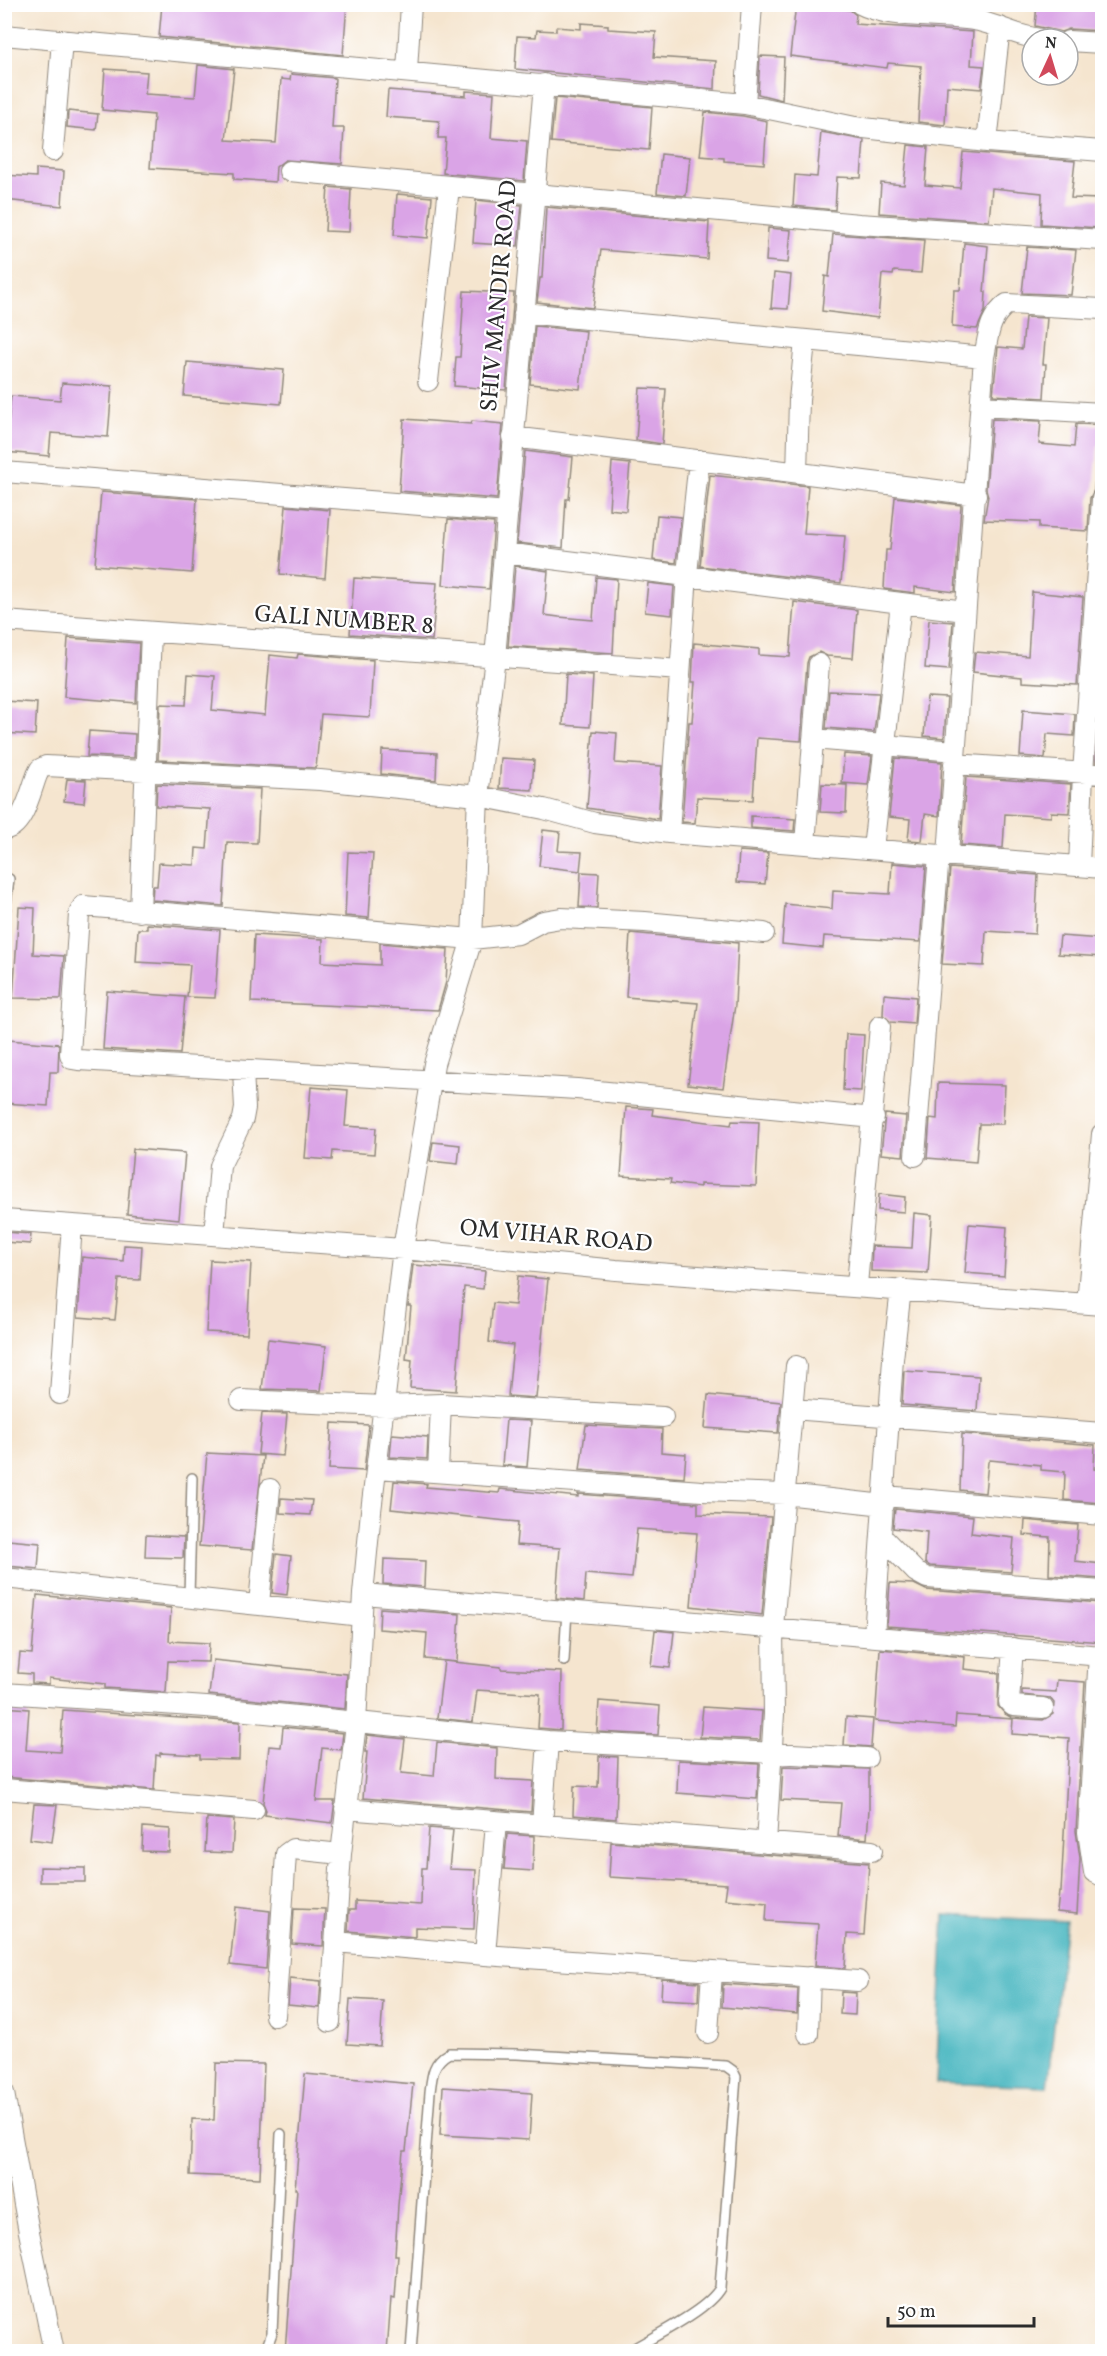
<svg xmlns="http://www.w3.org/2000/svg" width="1107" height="2356" font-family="Vollkorn,serif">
	<rect width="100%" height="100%" fill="#fff"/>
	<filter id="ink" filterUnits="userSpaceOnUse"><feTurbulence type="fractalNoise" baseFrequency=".0167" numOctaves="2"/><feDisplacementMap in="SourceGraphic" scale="12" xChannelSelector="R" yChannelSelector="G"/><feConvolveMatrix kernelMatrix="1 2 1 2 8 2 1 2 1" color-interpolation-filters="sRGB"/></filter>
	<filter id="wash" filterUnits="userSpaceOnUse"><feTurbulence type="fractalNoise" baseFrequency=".008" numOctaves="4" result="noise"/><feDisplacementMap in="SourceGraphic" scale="24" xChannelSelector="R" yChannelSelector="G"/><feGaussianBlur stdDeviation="1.35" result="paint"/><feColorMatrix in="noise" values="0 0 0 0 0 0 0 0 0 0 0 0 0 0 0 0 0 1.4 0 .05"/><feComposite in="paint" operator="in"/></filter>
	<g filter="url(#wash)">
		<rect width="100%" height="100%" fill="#f5e5cf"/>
		<path fill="#47b6c0" stroke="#397076" stroke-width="1.5" d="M944,1915L1066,1921L1047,2087L936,2083Z"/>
		<g id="blocks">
			<path fill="#daa4e6" d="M162,4H347L343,55L159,37Z
				M796,4H823V7L850,10L856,15L855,24L973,32L971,65L984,66L981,89L947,86L945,125L918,122L921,66L888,63L887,68L790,56Z
				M1037,4H1102V31L1069,29L1061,32L1035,26Z
				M581,23L608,25V29L656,32L654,57L716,61L715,89L515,69L517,36L536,37L537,30L556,31V27L581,29Z
				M760,56L784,57L782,100L758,94Z
				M198,65L234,69L226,140L276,143L281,79L290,80L291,74L335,78L332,128H344L342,164L285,160L276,167L275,182L234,179V173L150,168L154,115L102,110L105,69L147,72L145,94L195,97Z
				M388,90L466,96V91L494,93L491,138L527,141L524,181L443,173L446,138H438L439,121L386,117Z
				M555,98L652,107L649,150L551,142Z
				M68,111L98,114L96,130L67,127Z
				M705,112L743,116L767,121L764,164L724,161V158L700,156Z
				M821,132L864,140L861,178L837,177L835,210L793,206L795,175L817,177Z
				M908,145L928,147L925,185L960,188L963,152L1075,161L1071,198L1100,199L1099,228L1041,224L1042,193L992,188L989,221L879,213L881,183L904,185Z
				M661,154L690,157L686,196L657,193Z
				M36,169L64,171L62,206L4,200V175L36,177Z
				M328,187L351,189L349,232L325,231Z
				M397,194L432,197L428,238L394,235Z
				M476,200L522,205L518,246L473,243Z
				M546,207L709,222L707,259L601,250L593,308L537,302L540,278H542Z
				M768,228L791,230L788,263L766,261Z
				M833,234L924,240L921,273L894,271L893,275L882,274L878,318L822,311L825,276L829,277Z
				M964,243L988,246L984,292H986L985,311L977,329L952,327L954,290H960Z
				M1027,247L1076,250L1071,295L1022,293Z
				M774,273L791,275L788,309L771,308Z
				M464,291L514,293L506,390L454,386L456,357H460Z
				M1025,317L1047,318L1043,364H1046L1044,398L993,395L998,347L1022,349Z
				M535,326L586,331L580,389L530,384Z
				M187,362L284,370L281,404L184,396Z
				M62,383L112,386L108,437L51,433L49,456L5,452L11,396L60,400Z
				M640,388L666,389L662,444L636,440Z
				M404,419L471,424L472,421L503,424L497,499L399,491Z
				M992,419L1041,421L1039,444L1074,447L1076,424L1102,425V446L1098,445L1094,490L1090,498L1088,531L1039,528V522L984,520L988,496L986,489Z
				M525,451L573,457L569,499H566L563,548L517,543Z
				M612,462L630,464L626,511L609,509Z
				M710,475L808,486L804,534L845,536L841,583L700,566Z
				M101,492L197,499L192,573L95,565Z
				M895,497L961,505L955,592L915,587V593L884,589L886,550H890Z
				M286,506L330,510L325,578L280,574Z
				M657,515L681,517L676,563L653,560Z
				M448,519L494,523L489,589L443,585Z
				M515,566L548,571L544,615L559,617L593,620L596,577L617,579L613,653L508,646Z
				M354,578L437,583L432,640L350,634Z
				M648,583L674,586L672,615L645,612Z
				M1032,592L1083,597L1077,685L1022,682V677L973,672L975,652L1028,656Z
				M794,602L857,610L853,658L827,656L819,652L809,657L807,663L801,741L757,738L753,800L697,797L695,823L682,822L689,722H692L695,682H692L694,643L759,649V655L790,657Z
				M929,620L953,622L949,670L925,668Z
				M68,638L139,643L136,703L64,697Z
				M298,654L373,660L370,717L321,714L316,768L158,760L160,704L186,705L188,674L215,676L212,710L265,715L270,655L297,658Z
				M566,674L593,676L590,727L563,725Z
				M829,691L879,693L874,732L826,728Z
				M927,697L947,698L944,738L924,736Z
				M4,701L37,703L35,735L4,733Z
				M1023,710L1075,714L1074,736L1047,734L1045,758L1020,756Z
				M1099,718H1102V762H1096Z
				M89,731L135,734L134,758L87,756Z
				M593,731L617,733L615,763L662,766L658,819L587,808Z
				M382,750L437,753L436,780L381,774Z
				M844,754L872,756L868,785L842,783Z
				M501,758L534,760L532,790L499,788Z
				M895,758L942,762L939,816L925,814L922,841L908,840L910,819L889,817Z
				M966,777L1071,784L1069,813L1051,812V817L1005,814L1003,848L961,845Z
				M67,779L86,780L84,803L64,801Z
				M157,784L260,789L257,843L227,842L223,906L152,900L153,886H157L159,863L195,865L196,848L207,849L210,809L156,806Z
				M822,784L847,785L846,813L820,812Z
				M751,816L795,819L794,831L751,828Z
				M543,830L560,832L558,851L582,852L580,871L539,866Z
				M739,851L768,853L765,884L737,882Z
				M348,852L373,853L369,918L345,916Z
				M892,863L926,866L920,942L824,936L823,948L782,944L785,904L832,909L833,891L890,894Z
				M950,868L1038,875L1035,934L986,931L984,966L942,964Z
				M581,872L599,873L597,908L579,907Z
				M19,907L35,908L33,954L64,956L61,999L13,998Z
				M147,924L220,930L215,998L187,997L190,965L136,962L138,929H147Z
				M630,933L738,943L735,1005L723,1088L688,1084L698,1003L626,997Z
				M254,935L323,939L322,962L380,965V943L448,949L446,982L438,1010L251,1002Z
				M1060,936L1102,939V957L1058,954Z
				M107,991L185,997L180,1054L103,1049Z
				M884,994L916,997L914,1024L891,1022L883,1015Z
				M846,1034L864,1035L861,1091L843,1090Z
				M8,1040L59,1044L58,1072H50L48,1106L4,1103Z
				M938,1083L1005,1085L1003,1124H979L976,1162L927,1158L930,1118L937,1119Z
				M311,1087L348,1090L345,1126L376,1128L374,1154L333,1151L332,1160L305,1158Z
				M626,1107L653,1109L652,1115L731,1125L732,1121L759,1122L756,1186L700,1184V1187L670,1183L671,1179L621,1176Z
				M885,1114L906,1116L903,1156L881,1154Z
				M433,1142L460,1145L458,1164L430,1161Z
				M133,1149L185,1153L179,1219L127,1214Z
				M879,1194L905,1197L904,1212L878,1210Z
				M914,1213L932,1215L928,1273L871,1271L872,1246L912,1248Z
				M969,1224L1007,1227L1004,1276L965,1273Z
				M4,1232L31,1234L30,1244L4,1242Z
				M124,1245L142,1246L140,1280L119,1279L115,1320L78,1317L82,1257L123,1261Z
				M210,1260L251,1262L247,1334L206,1332Z
				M413,1265L485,1271L483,1289L464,1287L456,1391L410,1388L412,1360L406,1359L411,1306H408Z
				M518,1276L548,1279L536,1398L508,1396L513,1345L489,1342L493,1303L515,1305Z
				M268,1339L326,1346L321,1391L262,1389Z
				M904,1371L979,1376L977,1411L902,1405Z
				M708,1395L781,1402L778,1433L705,1428Z
				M262,1413L287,1414L283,1456L258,1454Z
				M506,1420L531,1421L527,1467L502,1465Z
				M332,1423L369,1425L364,1471L329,1469Z
				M586,1425L662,1429L661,1452L686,1454L684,1478L580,1470Z
				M392,1434L428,1437L427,1459L390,1457Z
				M962,1434L1095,1445L1094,1469L1102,1470V1503L1064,1500L1065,1472L1041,1470V1465L990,1460L988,1462L985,1493L960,1490Z
				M207,1453L263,1456L252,1550L199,1546Z
				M394,1481L427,1484L426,1487L499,1493L500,1489L578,1497V1494L698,1503V1514L771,1517L762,1615L691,1606L697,1533L637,1529L632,1578L586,1574L584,1601L556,1598L560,1548L516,1545L518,1522L391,1509Z
				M281,1498L312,1500L310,1515L280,1513Z
				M895,1509L973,1516L971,1533L1014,1538L1011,1572L930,1566L925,1563L927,1532L893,1528Z
				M1025,1520L1078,1525L1075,1561L1102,1564L1101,1579L1049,1575L1050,1537L1024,1535Z
				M146,1535L184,1537L183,1558L145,1557Z
				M8,1540L40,1543L38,1569L8,1566Z
				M276,1554L291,1556L287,1595L272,1593Z
				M384,1559L425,1561L424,1587L383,1584Z
				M890,1583L914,1584L926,1590L1102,1603V1642L887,1626Z
				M37,1595L171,1608L169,1641L209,1643L208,1662L168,1661L166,1692L105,1688V1684L49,1678V1684L32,1683V1674L18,1673L20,1653L32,1654Z
				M380,1608L460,1614L457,1662L425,1659L427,1633L379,1629Z
				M655,1630L674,1632L670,1668L651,1666Z
				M880,1649L965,1657L964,1669L999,1673L998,1706L1005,1714L1012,1718L1043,1720L1053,1714L1054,1703L1050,1698L1022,1695V1690L1056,1692L1057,1680L1085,1682L1076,1831L1080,1858L1077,1914L1057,1912L1059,1892H1061L1069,1738L1012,1734L1013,1719L956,1715L955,1727L875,1721Z
				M213,1660L347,1674L345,1709L209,1695Z
				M444,1661L501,1667V1669L562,1672L561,1730L538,1728L540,1694L477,1690L473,1722L437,1718Z
				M599,1701L660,1706L658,1735L597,1732Z
				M4,1707L29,1709L26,1750L60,1752L63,1710L240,1722L239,1760L200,1759V1755L160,1753V1756L156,1755L154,1790L4,1777Z
				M703,1707L762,1711L760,1740L700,1737Z
				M846,1717L873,1719L871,1747L844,1745Z
				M283,1727L343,1733L341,1750L322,1748L316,1801H335L332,1823L265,1815L266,1810L263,1803L269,1746L281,1747Z
				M367,1735L405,1739L401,1773L434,1776L437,1742L497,1748L496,1779L533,1781L531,1812L363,1798L367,1752H365Z
				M599,1756L618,1757L616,1819L573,1815L574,1786L598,1787Z
				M678,1760L759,1764L757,1799L677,1793Z
				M783,1766L869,1769V1809L867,1839L838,1836L841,1803L781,1800Z
				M34,1804L57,1805L52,1842L30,1839Z
				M207,1818L234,1820L232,1853L205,1852Z
				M143,1827L170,1829L169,1852L142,1851Z
				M429,1828L453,1830L449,1869L476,1870L474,1929L415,1927V1937L348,1931L349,1910H355V1901L421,1905L422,1868H426Z
				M507,1834L534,1836L533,1871L504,1869Z
				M611,1842L869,1863L864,1935L847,1934L845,1968L815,1966L818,1924L766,1921L767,1903L725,1899L727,1884L609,1877Z
				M40,1867L85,1868V1882H40Z
				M236,1907L270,1911L266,1969L230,1965Z
				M294,1908L325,1909L323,1946L292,1944Z
				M290,1978L321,1981L319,2008L288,2005Z
				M662,1979L699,1982L698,2001L661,1999Z
				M723,1984L798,1989L797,2014L722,2007Z
				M841,1992L856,1993L855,2015L840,2014Z
				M350,1999L383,2001L380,2046L347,2044Z
				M216,2063L264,2064L260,2178L190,2175L192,2119L214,2120Z
				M305,2074L413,2084L406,2151H403L398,2205L395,2255H398L395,2299L391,2298L387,2352H285L297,2189H295Z
				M443,2087L532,2093L529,2140L440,2135Z"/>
		</g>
	</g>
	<g filter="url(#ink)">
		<use href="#blocks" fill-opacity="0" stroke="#90887d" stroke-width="1.5"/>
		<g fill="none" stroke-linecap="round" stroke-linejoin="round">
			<g stroke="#90887d" stroke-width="12">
				<path id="service" d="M4,919L9,879
					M189,1597L192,1478
					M564,1661L567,1610
					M265,2352L272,2333L281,2134
					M411,2352L430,2092C432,2074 433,2062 449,2053L517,2054L726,2066L733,2071L736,2077L720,2288C707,2311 652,2337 628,2352"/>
			</g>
			<g stroke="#90887d" stroke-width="22">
				<path id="minor" d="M860,4C890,20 944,14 979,21C1000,26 1019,37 1041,39
					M4,35L745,104L855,127L987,142L1102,151
					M1068,41L1102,43
					M407,71L411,4
					M745,104L752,4
					M987,142L1000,27
					M53,151L62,40
					M289,171L859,224L1102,240
					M524,313L984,357
					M428,381L449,187
					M981,406L1102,413
					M513,437L976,495
					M4,472L508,512
					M797,473L799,400L805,341
					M504,553L965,611
					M4,621L680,670
					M813,739L955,751
					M954,764L1102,774
					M4,829C23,829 31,790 37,775L40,769L46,766L320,780L478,796L544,809L595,823L669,833L1102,868
					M669,833L687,574L699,460
					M805,844L819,664
					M873,849L901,603
					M948,855L984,357C989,334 988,319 1007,304L1102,309
					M1079,866L1083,773L1102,499
					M140,912L151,632
					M764,933L645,922L561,918L543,921L518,934L472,939L83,906L79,914L70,1054L72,1059L78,1060L577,1089L874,1118
					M915,1156L939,855
					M4,1220L403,1249L616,1270L1102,1305
					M214,1235L220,1166L243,1119L245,1108L243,1071
					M857,1285L880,1026
					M1087,1304L1102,1134
					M60,1394L72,1225
					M241,1400L385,1406L441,1404L663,1417
					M792,1409L1102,1433
					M377,1468L702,1491L785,1494L884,1505
					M438,1472L441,1404
					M885,1496L1102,1515
					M882,1537L916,1572L927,1578L1102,1591
					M4,1578L362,1616
					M363,1594L1102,1656
					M259,1604L270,1489
					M874,1636L893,1359L901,1289
					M1013,1648L1009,1702L1013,1706L1043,1708
					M1099,1655L1088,1832L1094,1872L1102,1876
					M4,1693L206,1707L548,1741L867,1758
					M4,1789L254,1810
					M345,1809L872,1851
					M542,1825L548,1741
					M766,1843L774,1714L773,1627L796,1366
					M335,1942L485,1955L858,1981
					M485,1955L496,1822
					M275,2016L286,1854L293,1849L341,1854
					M330,2022L341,1854L356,1723L363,1594L371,1511L403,1249L434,1064L472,939L478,796L495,658L544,84
					M708,2033L712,1972
					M808,2034L810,1977
					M4,2093L29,2232L54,2352"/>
			</g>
			<use href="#service" stroke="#fff" stroke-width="9"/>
			<use href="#minor" stroke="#fff" stroke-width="20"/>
		</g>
	</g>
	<g text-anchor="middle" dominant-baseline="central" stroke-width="4.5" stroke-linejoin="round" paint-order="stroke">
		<g font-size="24" fill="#2b2b2b" stroke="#fff">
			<text transform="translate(500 296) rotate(-85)">SHIV MANDIR ROAD</text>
			<text transform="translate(344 621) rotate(4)">GALI NUMBER 8</text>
			<text transform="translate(556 1237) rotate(5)">OM VIHAR ROAD</text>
		</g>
	</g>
	<rect width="1107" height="2356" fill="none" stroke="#fff" stroke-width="24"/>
	<g transform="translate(1050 57) rotate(4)"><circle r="28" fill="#ffffff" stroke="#aaaaaa" stroke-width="1.5"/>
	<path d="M0-4.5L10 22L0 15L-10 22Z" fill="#d1495b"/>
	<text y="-9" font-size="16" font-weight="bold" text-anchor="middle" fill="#2b2b2b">N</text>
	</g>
	<path d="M888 2317v9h146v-9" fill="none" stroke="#2b2b2b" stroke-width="3"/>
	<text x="897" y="2317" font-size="18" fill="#2b2b2b" stroke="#ffffff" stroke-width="4.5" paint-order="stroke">50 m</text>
</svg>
